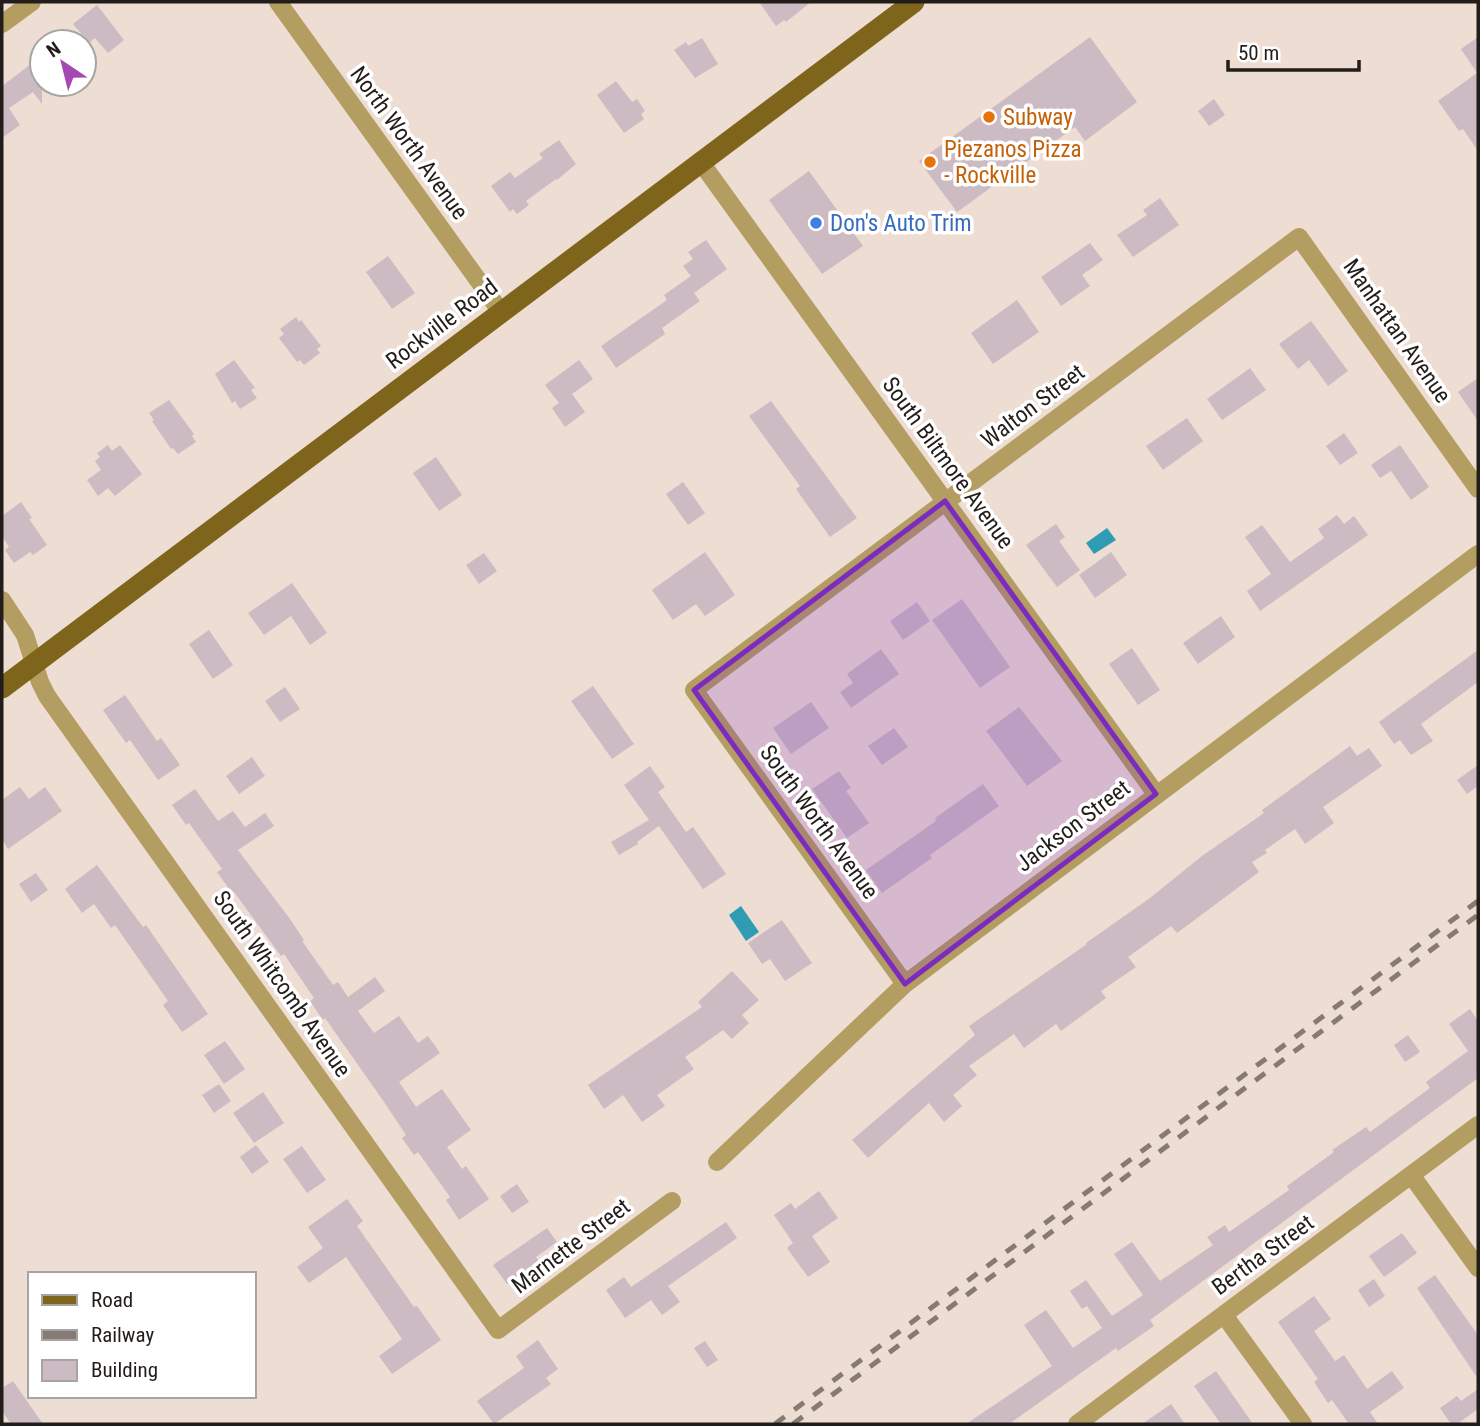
<svg xmlns="http://www.w3.org/2000/svg" width="1480" height="1426" font-family="'Roboto Condensed',sans-serif">
	<rect width="100%" height="100%" fill="#edddd3"/>
	<path fill="#309cb3" d="M1107,528L1116,540L1094,554L1086,543Z
		M741,906L759,932L746,941L729,915Z"/>
	<path fill="#ccbbc3" d="M759,2H811L786,22L784,20L776,26Z
		M97,5L124,40L108,53L95,38L89,43L73,24Z
		M1090,37L1137,102L1085,141L1075,127L957,212L919,161Z
		M1478,37V151L1463,129L1459,131L1438,101L1477,73L1461,49Z
		M702,38L718,64L695,78L674,50L686,42L688,46Z
		M42,59V104L33,92L9,108L20,125L2,138V86L35,61L36,63Z
		M616,81L632,102L637,99L645,111L641,114L644,119L624,133L597,95Z
		M1214,99L1225,115L1209,126L1198,111Z
		M559,140L576,164L557,180L556,179L526,201L529,205L517,214L513,209L510,212L491,186L510,172L515,178L543,158L539,154Z
		M809,171L863,246L822,274L769,200Z
		M1160,198L1179,225L1133,257L1117,235L1147,215L1143,210Z
		M706,240L727,269L694,293L700,301L662,328L665,334L616,368L601,346L667,300L664,295L691,276L683,266L693,259L688,252Z
		M1090,243L1103,260L1082,275L1090,286L1061,306L1041,277Z
		M388,256L415,293L392,309L366,272Z
		M1017,300L1039,332L993,364L971,333Z
		M296,317L299,322L301,320L321,346L317,349L320,353L304,365L300,360L297,362L279,338L284,334L280,329Z
		M1311,321L1348,371L1328,386L1309,360L1298,369L1279,344Z
		M234,360L255,388L251,390L257,398L240,409L235,401L232,403L215,374Z
		M579,360L593,379L572,394L585,412L565,427L552,408L559,403L545,385Z
		M1250,368L1266,390L1222,420L1207,399Z
		M1478,378V421L1458,392Z
		M169,400L194,434L192,436L196,442L178,454L173,448L171,449L152,421L154,420L149,413Z
		M771,401L857,518L830,537L796,489L800,486L749,416Z
		M1187,418L1203,441L1163,470L1146,446Z
		M1344,433L1358,453L1340,465L1326,446Z
		M108,445L112,451L120,445L142,474L115,496L108,488L98,496L87,480L101,470L95,461L100,457L97,453Z
		M1400,445L1429,487L1411,500L1391,471L1380,478L1371,465Z
		M436,457L462,495L439,511L413,473Z
		M683,482L705,513L688,525L666,494Z
		M21,502L32,518L29,519L47,545L33,555L30,552L14,563L5,550L9,547L2,536V516Z
		M1337,515L1344,524L1354,516L1368,535L1260,611L1247,591L1271,574L1245,537L1262,525L1290,562L1324,538L1318,529Z
		M1056,524L1065,537L1059,541L1080,570L1057,587L1026,545Z
		M705,552L735,595L705,616L696,604L673,620L652,590Z
		M1111,552L1127,575L1095,598L1079,575Z
		M484,553L497,571L479,584L466,565Z
		M292,583L327,633L310,645L291,616L264,635L248,613Z
		M962,599L1010,667L980,688L932,620Z
		M917,602L930,621L903,640L890,621Z
		M1221,616L1235,637L1198,664L1183,643Z
		M209,630L233,665L213,679L189,644Z
		M1132,648L1160,690L1138,705L1109,664Z
		M881,649L899,674L851,708L840,692L853,683L847,674Z
		M1478,650V682L1421,724L1433,741L1411,755L1400,740L1394,744L1379,722Z
		M593,686L634,744L612,759L571,701Z
		M285,687L300,709L280,722L265,701Z
		M125,695L157,741L161,738L180,765L158,780L130,740L126,743L103,710Z
		M811,702L829,728L791,754L773,728Z
		M1019,707L1062,761L1027,786L986,731Z
		M894,728L908,747L882,765L868,746Z
		M1350,746L1357,756L1369,748L1382,766L1323,807L1334,823L1305,844L1295,829L1265,850L1267,853L1252,862L1259,872L1177,933L1171,926L1128,957L1136,967L1101,991L1106,998L1061,1031L1056,1024L1024,1048L1014,1034L969,1066L977,1075L953,1095L962,1106L944,1122L929,1103L868,1158L852,1140L975,1035L969,1026L1087,944L1086,943L1150,898L1202,856L1264,813L1262,810Z
		M252,757L265,776L239,794L226,776Z
		M1478,765V786L1467,794L1457,780Z
		M650,766L665,787L658,792L686,832L693,827L726,874L703,889L659,826L637,842L638,844L619,855L611,842L649,820L624,785Z
		M839,771L851,788L846,791L869,823L847,838L812,789Z
		M983,784L999,806L930,855L932,858L882,893L866,870L936,821L935,818Z
		M20,787L29,799L45,787L62,811L8,849L2,839V800Z
		M195,789L218,821L233,811L245,827L265,813L274,826L238,850L290,919L304,940L302,941L333,985L338,982L348,997L375,977L385,991L358,1011L374,1033L399,1016L418,1043L428,1036L440,1053L399,1082L416,1107L442,1089L471,1130L447,1147L462,1169L466,1166L489,1199L459,1220L446,1200L450,1197L418,1152L414,1155L402,1138L406,1135L382,1099L325,1018L323,1020L310,1001L314,998L284,954L281,956L234,892L232,893L217,872L222,869L189,823L186,825L172,805Z
		M97,865L143,927L146,925L208,1014L182,1032L163,1005L168,1001L115,925L111,928L94,904L82,913L65,889Z
		M36,873L48,890L31,902L19,884Z
		M782,920L812,963L785,981L770,959L762,964L748,943Z
		M732,971L759,1000L742,1015L749,1023L732,1039L723,1030L685,1057L694,1069L657,1095L665,1106L642,1122L623,1095L604,1109L588,1085L702,1007L698,1002Z
		M1470,1009L1478,1021V1078L1150,1320L1154,1326L1118,1351L1116,1348L1009,1424H966L1052,1366L1024,1325L1046,1310L1073,1348L1102,1328L1087,1306L1082,1309L1070,1291L1086,1280L1112,1316L1143,1295L1114,1254L1132,1242L1160,1281L1213,1245L1207,1237L1225,1225L1229,1232L1289,1190L1287,1186L1334,1152L1332,1150L1366,1127L1370,1132L1430,1088L1426,1082L1468,1051L1449,1024Z
		M1408,1035L1420,1052L1405,1062L1394,1045Z
		M225,1041L245,1069L224,1084L204,1055Z
		M219,1084L231,1101L214,1113L202,1095Z
		M263,1092L284,1123L254,1143L233,1113Z
		M256,1145L269,1162L252,1174L240,1157Z
		M302,1146L326,1180L307,1193L283,1159Z
		M517,1184L529,1202L512,1213L500,1196Z
		M819,1191L838,1218L812,1236L830,1262L808,1277L787,1248L793,1243L774,1215L791,1203L795,1209Z
		M347,1199L363,1221L357,1226L414,1307L417,1306L441,1340L392,1374L379,1356L402,1339L346,1257L309,1283L297,1267L323,1248L308,1227Z
		M726,1222L737,1238L668,1286L680,1302L662,1315L651,1300L625,1318L606,1290L624,1277L631,1287Z
		M547,1228L557,1242L536,1257L539,1261L507,1284L493,1265Z
		M1402,1233L1417,1253L1384,1277L1369,1256Z
		M1435,1275L1478,1335V1379L1417,1288Z
		M1374,1279L1385,1296L1369,1307L1358,1290Z
		M1314,1296L1331,1319L1314,1331L1335,1361L1344,1355L1367,1389L1392,1371L1404,1388L1370,1412L1378,1424H1349L1332,1400L1328,1403L1314,1382L1318,1379L1278,1322Z
		M538,1340L558,1369L546,1378L551,1384L494,1424L477,1401L524,1368L516,1356Z
		M705,1341L718,1360L707,1367L694,1348Z
		M1216,1371L1253,1424H1221L1194,1386Z
		M13,1381L43,1424H11L2,1411V1388Z
		M1478,1389V1409L1457,1424H1451L1440,1408L1457,1396L1461,1401Z
		M1171,1404L1185,1424H1142Z"/>
	<g fill="none" stroke-linecap="round" stroke-linejoin="round">
		<path stroke="#b39d60" stroke-width="18" d="M278,2L501,312
			M2,24L32,2
			M700,161L1156,794
			M2,600L25,635L40,682L47,696L498,1330L672,1201
			M905,984L694,690L1299,237L1478,489
			M717,1162L905,984L1478,554
			M1412,1176L1478,1268
			M1224,1315L1303,1424
			M1077,1424L1478,1125"/>
		<path stroke="#7e651b" stroke-width="21" d="M2,688L914,2"/>
		<path stroke="#857a74" stroke-width="5" stroke-dasharray="12 12" stroke-linecap="butt" d="M775,1424L1478,901
			M793,1424L1478,915"/>
	</g>
	<path fill="#7b2cbf" fill-opacity="0.2" stroke="#7b2cbf" stroke-width="5" stroke-linejoin="round" d="M945,501L1156,794L905,984L694,690Z"/>
	<g fill="#e8710a" stroke="#fff" stroke-width="2.5">
		<circle cx="989" cy="117" r="7"/>
		<circle cx="930" cy="162" r="7"/>
	</g>
	<circle fill="#3f7fe0" stroke="#fff" stroke-width="2.5" cx="816" cy="223" r="7"/>
	<g text-anchor="middle" dominant-baseline="central" stroke-width="7" stroke-linejoin="round" paint-order="stroke">
		<g font-size="23" fill="#c56008" stroke="#fff" text-anchor="start">
			<text x="1003" y="117">Subway</text>
			<text x="944" y="149">Piezanos Pizza<tspan x="944" dy="26">- Rockville</tspan></text>
		</g>
		<g font-size="23" fill="#231d1a" stroke="#fff">
			<text transform="translate(409 143) rotate(54)">North Worth Avenue</text>
			<text transform="translate(442 324) rotate(-37)">Rockville Road</text>
			<text transform="translate(1397 331) rotate(55)">Manhattan Avenue</text>
			<text transform="translate(1033 406) rotate(-37)">Walton Street</text>
			<text transform="translate(948 463) rotate(54)">South Biltmore Avenue</text>
			<text transform="translate(819 822) rotate(54)">South Worth Avenue</text>
			<text transform="translate(1073 826) rotate(-37)">Jackson Street</text>
			<text transform="translate(282 984) rotate(55)">South Whitcomb Avenue</text>
			<text transform="translate(571 1246) rotate(-37)">Marnette Street</text>
			<text transform="translate(1263 1255) rotate(-36)">Bertha Street</text>
		</g>
		<g font-size="23" fill="#366cbe" stroke="#fff" text-anchor="start">
			<text x="830" y="223">Don's Auto Trim</text>
		</g>
	</g>
	<rect width="1480" height="1426" fill="none" stroke="#231d1a" stroke-width="7"/>
	<rect x="28" y="1272" width="228" height="126" fill="#ffffff" stroke="#a7a5a3" stroke-width="2"/>
	<rect x="42" y="1295" width="35" height="10" fill="#7e651b" stroke="#a7a5a3" stroke-width="2"/>
	<text x="91" y="1307" font-size="21" fill="#231d1a">Road</text>
	<rect x="42" y="1330" width="35" height="10" fill="#857a74" stroke="#a7a5a3" stroke-width="2"/>
	<text x="91" y="1342" font-size="21" fill="#231d1a">Railway</text>
	<rect x="42" y="1360" width="35" height="21" fill="#ccbbc3" stroke="#a7a5a3" stroke-width="2"/>
	<text x="91" y="1377" font-size="21" fill="#231d1a">Building</text>
	<g transform="translate(63 63) rotate(325)"><circle r="33" fill="#ffffff" stroke="#a7a5a3" stroke-width="2"/>
	<path d="M0-5L12 26L0 18L-12 26Z" fill="#a648b2"/>
	<text y="-10" font-size="19" font-weight="bold" text-anchor="middle" fill="#231d1a">N</text>
	</g>
	<path d="M1228 60v10h131v-10" fill="none" stroke="#231d1a" stroke-width="3.5"/>
	<text x="1238" y="60" font-size="21" fill="#231d1a" stroke="#ffffff" stroke-width="5" paint-order="stroke">50 m</text>
</svg>
